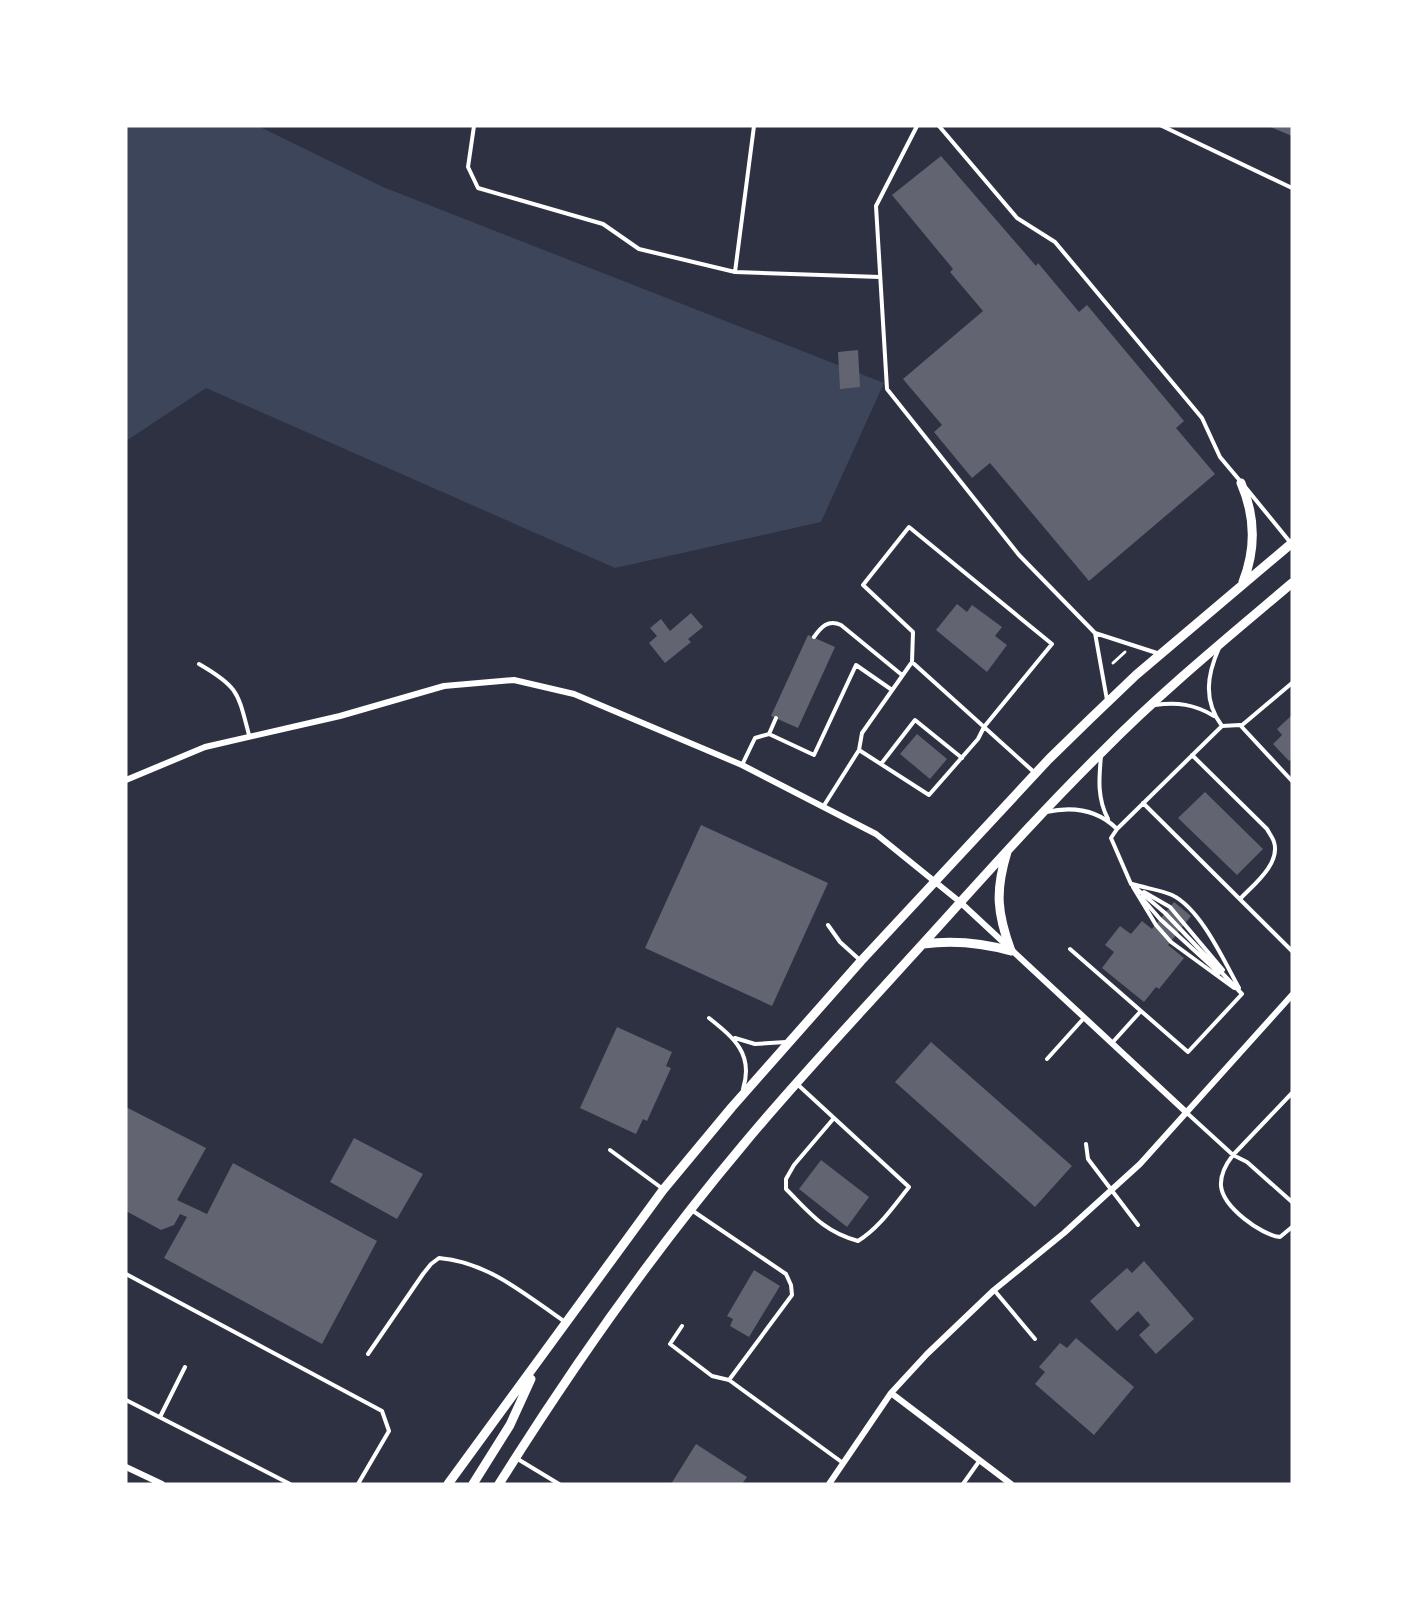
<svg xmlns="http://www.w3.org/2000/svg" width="1418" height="1610" font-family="'Fira Sans',sans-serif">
	<rect width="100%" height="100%" fill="#2d3142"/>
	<path fill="#3c4559" d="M126,126H258L383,187L884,383L821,522L615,568L206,388L126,441Z"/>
	<path fill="#626471" d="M1268,126H1292V136Z
		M941,156L1036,266L1038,263L1079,312L1087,305L1184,421L1176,428L1215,474L1089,581L990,463L972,478L934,432L942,425L903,379L983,311L950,272L953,269L892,195Z
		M858,350L860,387L840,389L838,352Z
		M957,604L967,612L972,605L1002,627L995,636L1007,645L987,672L936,630Z
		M691,613L703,627L688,639L691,642L665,663L649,643L657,636L650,628L661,619L670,631Z
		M808,635L835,647L798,728L771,716Z
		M1292,715V758L1289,761L1273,744L1282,735L1277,729Z
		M917,734L947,759L930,779L900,754Z
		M1205,792L1263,849L1237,875L1178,818Z
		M701,825L828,883L772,1006L645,948Z
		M1174,902L1191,916L1168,945L1184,958L1159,989L1156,987L1144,1002L1102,968L1114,952L1105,945L1120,926L1131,934L1142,921L1152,929Z
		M617,1027L672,1052L666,1066L671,1068L647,1121L643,1119L636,1134L580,1108Z
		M931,1042L1072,1166L1035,1207L895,1082Z
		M126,1107L206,1148L177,1200L207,1214L233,1163L377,1241L322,1344L164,1258L187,1217L180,1214L174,1225L161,1230L126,1211Z
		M354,1138L423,1174L397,1219L330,1182Z
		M821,1160L869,1197L847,1227L799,1189Z
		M1144,1261L1194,1319L1156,1354L1139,1335L1150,1325L1138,1311L1117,1331L1090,1301L1127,1268L1132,1273Z
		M754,1270L780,1286L749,1337L730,1326L733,1319L727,1316Z
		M1076,1338L1134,1387L1094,1435L1035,1384L1045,1372L1039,1367L1060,1343L1067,1348Z
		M696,1444L747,1477L742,1484H671Z"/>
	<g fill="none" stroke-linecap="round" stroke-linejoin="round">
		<path stroke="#fff" stroke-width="3" d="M1113,663L1125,652"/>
		<path stroke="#fff" stroke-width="4" d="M474,126L468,167L478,188L603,224L639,249L735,272
			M754,126L735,272L880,277
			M917,126L876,206L887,389L1019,555L1095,633L1160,654
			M939,126L1017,218L1055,242L1202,418L1220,457L1241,482
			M1162,126L1292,188
			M1246,488L1290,542
			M1095,633L1107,700
			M814,637C821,627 828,619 841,625L902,675
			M1219,648C1207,675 1203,701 1222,726
			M199,664C239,687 238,693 249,735
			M1155,705C1177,702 1194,704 1214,716
			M1241,726L1292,683
			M769,734L776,718
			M859,750L862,733L912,662
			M1192,755L1267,829C1269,833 1273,838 1274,842C1281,864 1252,886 1240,899
			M1101,756C1099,778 1097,798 1108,819
			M881,764L915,720L962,758
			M742,765L755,738L769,734L814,755L856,665L892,690
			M1143,803L1292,951
			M823,807L859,750L929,795L978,739L984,727L1052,644L909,527L863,585L913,632L912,662L1035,773
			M1046,812C1073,806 1097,809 1117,829
			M1132,884C1145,888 1161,890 1172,895C1201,909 1224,961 1239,988
			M1133,887L1156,925L1171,942L1234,988
			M1144,892L1170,907L1223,970
			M1141,897L1160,919L1219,973
			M828,925L840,942L861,961
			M1070,949L1188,1052L1242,994L1165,913L1131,884L1111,838L1117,829L1222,726L1240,725L1292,781
			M709,1018C734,1038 754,1054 743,1089
			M735,1038L755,1044L786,1042
			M1112,1043L1140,1012
			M1047,1059L1084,1018
			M796,1083L909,1187C893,1207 879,1228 858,1241C824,1232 810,1213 786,1189V1179L794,1165L834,1118
			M1187,1113L1233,1155L1292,1093
			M1086,1144L1088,1159L1138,1225
			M610,1150L663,1189
			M1292,1202L1247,1162L1233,1155C1226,1164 1220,1174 1221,1186C1223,1207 1261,1235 1280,1237L1292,1227
			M126,1274L382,1411L389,1431L358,1484
			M994,1290L1035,1339
			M682,1326L670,1344L712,1376L729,1380L792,1295L791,1285L786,1274L690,1209
			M368,1354L423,1274L431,1264L439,1258C488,1262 526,1295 565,1322
			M729,1380L843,1463
			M126,1400L290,1484
			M160,1417L185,1367
			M516,1458L559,1484
			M963,1484L980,1460"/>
		<path stroke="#fff" stroke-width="6" d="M126,780L205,747L340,716L444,686L514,680L574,694L742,765L876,834L960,902L1187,1113
			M891,1393L1011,1484
			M126,1467L162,1484
			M829,1484L891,1393L927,1354L994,1290L1064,1233L1140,1164L1292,995"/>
		<path stroke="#fff" stroke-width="9" d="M1241,483C1255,515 1256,549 1243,582
			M1007,852C995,891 997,913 1011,951
			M923,944C953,940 983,943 1011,951
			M448,1484L663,1190L732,1107L861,961L1049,759L1090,719L1136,675L1292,543
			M473,1484L510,1425L531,1379
			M499,1484C573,1366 653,1252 743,1145C796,1081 853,1021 908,960C972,890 1034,819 1102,752C1161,692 1227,638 1292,583"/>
	</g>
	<rect width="1418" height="1610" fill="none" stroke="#ffffff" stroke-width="255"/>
</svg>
